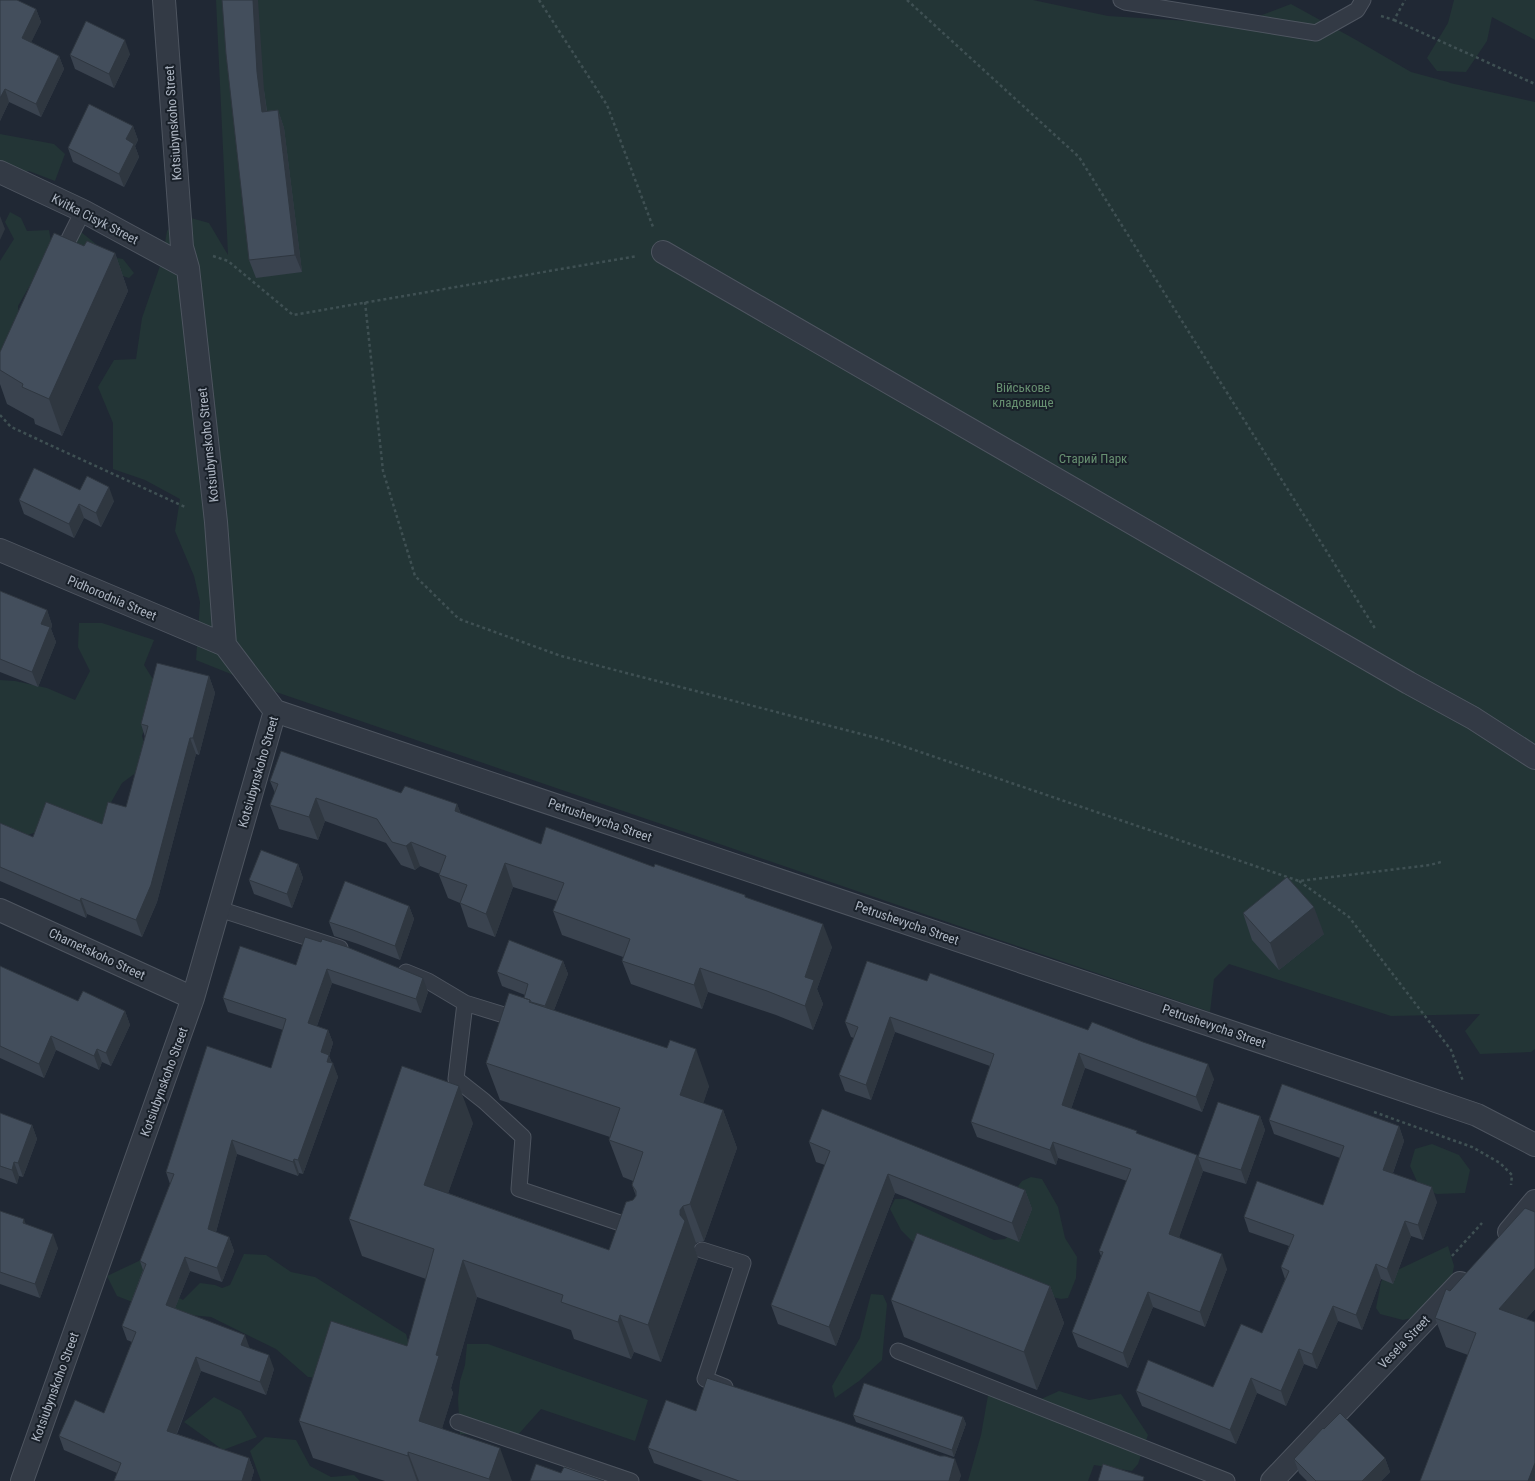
<svg xmlns="http://www.w3.org/2000/svg" width="1535" height="1481" font-family="'Roboto Condensed',sans-serif">
	<rect width="100%" height="100%" fill="#202834"/>
	<path fill="#233536" d="M216,0H1033L1108,16L1238,24L1291,4L1358,41L1411,72L1448,82L1450,83L1535,102V1049L1531,1052L1480,1054L1465,1031L1480,1014L1391,1016L1229,964L1214,979L1210,1012L276,692L196,660L200,602L194,576L175,531L180,499L145,480L113,469V423L98,387L114,360L136,359L142,318L162,260L167,231L180,215L209,223L228,255Z
		M1454,0H1535V40L1492,17L1487,41L1466,72L1437,71L1427,58L1448,23Z
		M0,134L54,144L65,154L55,181L29,171L17,175L0,166Z
		M10,212L21,218L27,231L49,230L52,247L18,306L21,352L0,380V261L14,239L5,222Z
		M81,232L112,257L123,259L134,273L129,278L101,269L65,244Z
		M79,623H102L154,640L144,665L154,681L147,722L142,736L147,753L141,769L122,783L105,813L102,832H36L0,846V680L15,681L47,688L75,700L90,671L78,647Z
		M1432,1144L1459,1155L1470,1170L1465,1193L1437,1194L1420,1188L1410,1166L1415,1149Z
		M1031,1177L1042,1179L1058,1207L1065,1238L1077,1257L1076,1278L1068,1298L1061,1299L1019,1289L917,1246L901,1230L890,1209L895,1199H906L994,1240L1005,1239L1013,1232L1015,1190L1022,1181Z
		M1448,1246L1454,1266L1451,1282L1420,1316L1403,1320L1380,1314L1376,1308L1381,1282L1385,1276Z
		M244,1254L266,1255L291,1272L315,1277L406,1334L410,1349L322,1378L308,1377L276,1349L211,1317L158,1312L117,1296L107,1276L143,1259L148,1280L183,1300L200,1283L215,1285L222,1288L230,1285Z
		M871,1294L883,1295L887,1304L882,1360L859,1381L835,1398L832,1386L860,1338Z
		M467,1344H488L648,1400L635,1441L541,1409L516,1437L460,1434L458,1399L460,1381L465,1365Z
		M990,1384L1039,1400L1059,1391L1089,1400L1121,1394L1148,1435L1138,1464L1132,1471L1094,1465L1088,1481H968L981,1435Z
		M214,1397L241,1411L257,1437L223,1450L184,1422Z
		M265,1437L296,1440L310,1466L331,1477L354,1475L360,1481H261L250,1451Z"/>
	<g fill="none" stroke-linecap="round" stroke-linejoin="round">
		<g stroke="#4e5560" stroke-width="17">
			<path id="lane" d="M1121,0L1125,2L1316,33L1357,10L1363,0
				M60,257L83,211
				M219,909L340,948
				M406,972L428,981L465,1003L456,1079L484,1101L523,1137L519,1189L638,1229
				M465,1003L520,1020
				M702,1250L743,1263L705,1379L725,1387
				M898,1351L1227,1481
				M458,1422L631,1481"/>
		</g>
		<g stroke="#4e5560" stroke-width="24">
			<path id="street" d="M0,172L83,211L188,268
				M663,252L1409,683L1473,718L1535,758
				M0,550L225,645
				M275,711L1377,1081L1477,1115L1535,1145
				M0,910L193,998
				M1509,1232L1535,1201
				M22,1481L193,998L275,711L225,645L216,522L188,268L182,247L164,0
				M1272,1481L1460,1283"/>
		</g>
		<path stroke="#3f5053" stroke-width="2.5" stroke-dasharray="3 3" stroke-linecap="butt" d="M539,0L607,105L653,227
			M907,0L1079,157L1376,630
			M1381,16L1394,20L1405,0
			M1394,20L1535,84
			M213,256L228,261L293,315L637,256
			M365,302L383,471L415,576L459,619L561,656L888,741L1299,881L1430,865L1441,862
			M0,415L11,427L187,508
			M1299,881L1349,917L1451,1050L1463,1081
			M1374,1112L1472,1147L1500,1163L1512,1175L1511,1185
			M1452,1256L1482,1223"/>
		<use href="#lane" stroke="#333a45" stroke-width="15"/>
		<use href="#street" stroke="#333a45" stroke-width="22"/>
	</g>
	<path fill="#3a434f" d="M0,0L36,9L41,22L31,42L59,56L64,69L41,117L9,102L0,121Z
		M130,54L114,88L75,69L70,55Z
		M264,90L267,111L278,110L284,128L302,272L256,278L249,260Z
		M133,126L138,140L135,146L139,157L124,187L73,162L68,148Z
		M84,246L115,253L128,291L62,436L35,424L34,419L7,404L0,384V352Z
		M19,500L114,501L101,527L84,518L74,538L24,514Z
		M0,591L47,610L52,625L51,629L56,642L38,687L0,672Z
		M209,676L215,693L199,755L196,754L157,902L142,937L87,914L86,918L0,881V823L33,837L102,824L126,807L145,737L141,724Z
		M270,781L401,793L457,804L461,814L541,844L654,867L746,897L832,947L817,989L823,1004L813,1030L776,1015L708,992L702,1009L631,984L622,961L623,957L562,935L553,911L557,901L513,887L495,937L468,927L460,903L448,898L439,875L440,874L420,866L415,870L401,865L386,843L325,821L318,840L279,829L270,805L275,793Z
		M298,864L303,878L292,908L254,894L249,880Z
		M409,906L414,919L400,960L358,944L334,936L329,922Z
		M1243,913L1324,934L1279,970L1252,940Z
		M305,937L428,992L421,1013L332,983L317,1026L328,1030L333,1043L329,1056L338,1077L303,1174L299,1173L298,1176L237,1154L216,1232L229,1237L234,1251L222,1282L190,1271L175,1308L250,1348L274,1369L266,1395L201,1371L177,1434L249,1458L254,1471L251,1481H114L117,1473L64,1450L59,1436L104,1413L132,1342L127,1340L122,1326L143,1270L140,1261L170,1184L166,1172L271,1068L283,1030L228,1012L223,998L296,965Z
		M563,961L568,974L554,1010L709,1086L703,1103L723,1110L737,1148L704,1241L696,1243L694,1246L698,1258L661,1362L634,1352L631,1359L574,1339L571,1330L477,1297L451,1388L453,1393L442,1428L512,1481H385L313,1458L299,1421L407,1346L426,1279L362,1256L349,1219L473,1123L448,1193L609,1250L633,1200L636,1196L632,1185L633,1181L623,1177L609,1140L610,1137L500,1100L486,1063L524,998L525,995L502,986L497,972Z
		M867,961L1214,1079L1202,1112L1085,1068L1071,1109L1138,1134L1197,1155L1198,1157L1260,1116L1265,1130L1246,1184L1203,1171L1179,1237L1227,1269L1205,1327L1153,1307L1128,1368L1078,1347L1072,1332L1101,1256L1099,1251L1127,1181L1058,1158L1056,1165L977,1137L971,1122L990,1066L895,1032L871,1100L845,1091L839,1075L854,1038L851,1037L845,1022Z
		M0,966L78,1001L125,1011L130,1025L111,1066L102,1062L99,1070L56,1050L44,1078L0,1058Z
		M0,1113L32,1125L37,1139L23,1177L19,1176L17,1184L0,1178Z
		M1269,1120L1399,1126L1404,1141L1393,1173L1437,1202L1423,1240L1411,1236L1393,1284L1381,1279L1362,1330L1338,1321L1317,1369L1304,1364L1286,1406L1257,1393L1236,1444L1142,1406L1136,1391L1213,1387L1262,1333L1285,1279L1281,1267L1289,1246L1249,1232L1244,1217L1323,1205L1340,1158L1274,1134Z
		M809,1142L1025,1190L1032,1209L1019,1242L895,1193L836,1346L778,1324L771,1305L825,1165L816,1162Z
		M0,1211L26,1225L58,1248L40,1298L0,1284Z
		M1535,1212V1309L1526,1319L1468,1355L1446,1347L1435,1318L1450,1291Z
		M1050,1286L1064,1323L1037,1390L904,1337L891,1300Z
		M696,1411L961,1475L959,1481H703L654,1463L648,1448Z
		M853,1415L963,1417L966,1424L954,1457L856,1422Z
		M1324,1429L1385,1458L1390,1472L1381,1481H1307L1299,1473L1294,1459Z"/>
	<path fill="#2f3740" d="M253,0H258L264,90L269,130L262,112L257,72Z
		M36,9L41,22L27,51L22,38Z
		M125,40L130,54L114,88L109,74Z
		M59,56L64,69L41,117L36,104Z
		M5,89L9,102L0,121V98Z
		M278,110L284,128L302,272L295,255Z
		M133,126L138,140L135,146L139,157L124,187L119,174L126,139Z
		M0,216L5,229L0,240Z
		M115,253L128,291L62,436L49,399Z
		M109,487L114,501L101,527L96,513Z
		M79,504L84,518L74,538L69,524Z
		M47,610L52,625L51,629L56,642L38,687L32,672L41,624Z
		M209,676L215,693L199,755L193,738Z
		M190,738L196,754L157,902L142,937L136,920Z
		M316,798L325,821L318,840L309,817Z
		M457,804L466,827L455,811Z
		M411,842L420,866L415,870L406,846Z
		M505,863L513,887L495,937L486,914Z
		M298,864L303,878L292,908L287,894Z
		M81,898L87,914L86,918L80,901Z
		M409,906L414,919L400,960L395,946Z
		M1314,907L1324,934L1279,970L1270,943Z
		M823,924L832,947L817,989L823,1004L813,1030L805,1006V977Z
		M563,961L568,974L550,1020L545,1006Z
		M700,968L708,992L702,1009L694,985Z
		M327,969L332,983L313,1037L308,1023Z
		M423,978L428,992L421,1013L416,999Z
		M125,1011L130,1025L111,1066L106,1053Z
		M890,1017L895,1032L871,1100L866,1085Z
		M328,1030L333,1043L329,1056L332,1065L333,1063L338,1077L303,1174L298,1160L321,1052Z
		M51,1036L56,1050L44,1078L39,1064Z
		M97,1049L102,1062L99,1070L94,1056Z
		M696,1049L709,1086L694,1132L680,1095Z
		M1079,1053L1085,1068L1067,1121L1062,1105Z
		M1208,1064L1214,1079L1202,1112L1196,1097Z
		M459,1086L473,1123L438,1222L424,1185Z
		M723,1110L737,1148L704,1241L690,1204Z
		M1260,1116L1265,1130L1246,1184L1241,1170Z
		M32,1125L37,1139L23,1177L18,1163Z
		M1399,1126L1404,1141L1389,1184L1383,1170Z
		M232,1140L237,1154L213,1243L208,1229Z
		M1053,1142L1058,1158L1056,1165L1050,1150Z
		M1197,1155L1203,1171L1175,1249L1169,1234Z
		M294,1159L299,1173L298,1176L293,1162Z
		M14,1162L19,1176L17,1184L12,1170Z
		M888,1174L895,1193L836,1346L829,1327Z
		M1432,1187L1437,1202L1423,1240L1418,1225Z
		M1025,1190L1032,1209L1019,1242L1012,1223Z
		M683,1206L696,1243L694,1246L698,1258L661,1362L648,1325L680,1215V1210Z
		M24,1219L29,1233L23,1223Z
		M1405,1221L1411,1236L1393,1284L1387,1269Z
		M53,1234L58,1248L40,1298L35,1284Z
		M229,1237L234,1251L222,1282L217,1268Z
		M1222,1254L1227,1269L1205,1327L1200,1312Z
		M185,1257L190,1271L171,1318L166,1305Z
		M463,1260L477,1297L451,1388L453,1393L433,1458L419,1421L436,1355Z
		M1376,1264L1381,1279L1362,1330L1356,1315Z
		M1535,1268V1309L1509,1338L1499,1309Z
		M1050,1286L1064,1323L1037,1390L1024,1352Z
		M1148,1292L1153,1307L1128,1368L1123,1353Z
		M1333,1306L1338,1321L1317,1369L1312,1354Z
		M620,1315L634,1352L631,1359L618,1322Z
		M245,1335L250,1349L241,1345Z
		M1299,1349L1304,1364L1286,1406L1281,1391Z
		M269,1355L274,1369L266,1395L260,1382Z
		M196,1357L201,1371L172,1445L167,1431Z
		M1251,1378L1257,1393L1236,1444L1230,1430Z
		M963,1417L966,1424L954,1457L952,1450Z
		M500,1448L512,1481H490L489,1479Z
		M408,1452L419,1481H417L408,1456Z
		M249,1458L254,1471L251,1481H242Z
		M1385,1458L1390,1472L1381,1481H1362Z
		M955,1459L961,1475L959,1481H949Z
		M1535,1463V1481H1528Z"/>
	<path fill="#434e5c" stroke="#2f3740" d="M0,0H17L36,9L22,38L59,56L36,104L5,89L0,98Z
		M222,0H253L257,72L262,112L278,110L295,255L249,260L226,54Z
		M86,21L125,40L109,74L70,55Z
		M89,104L133,126L126,139L134,144L119,174L68,148Z
		M54,233L84,246L87,241L115,253L49,399L22,387L23,384L0,370V352Z
		M34,468L80,490L87,476L109,487L96,513L79,504L69,524L19,500Z
		M0,591L47,610L41,624L50,627L32,672L0,659Z
		M157,663L209,676L193,738H190L151,885L136,920L81,898L80,901L0,867V823L33,837L46,802L102,824L108,802L126,807L148,726L141,724Z
		M281,751L401,793L405,786L457,804L455,811L541,844L546,827L654,867L655,864L745,895V897L823,924L805,977L814,980L805,1006L767,991L700,968L694,985L622,961L630,939L553,911L564,883L505,863L486,914L460,903L467,885L439,875L446,856L411,842L406,846L392,842L377,819L316,798L309,817L270,805L278,784L270,781Z
		M261,850L298,864L287,894L249,880Z
		M1287,877L1314,907L1270,943L1243,913Z
		M345,881L409,906L395,946L353,930L329,922Z
		M305,937L321,942L322,939L347,947L423,978L416,999L327,969L308,1023L328,1030L321,1052L329,1055L327,1062L333,1063L298,1160L294,1159L293,1162L232,1140L208,1229L229,1237L217,1268L185,1257L166,1305L245,1335L241,1345L269,1355L260,1382L196,1357L167,1431L249,1458L242,1481H114L121,1463L59,1436L75,1400L104,1413L136,1332L122,1326L146,1264L140,1261L174,1174L166,1172L207,1046L271,1068L286,1019L223,998L240,946L296,965Z
		M509,940L563,961L545,1006L531,1002L530,1000L524,998L528,984L497,972Z
		M867,961L927,981L930,973L1088,1030L1092,1022L1143,1042L1208,1064L1196,1097L1079,1053L1062,1105L1137,1131L1136,1133L1197,1155L1169,1234L1222,1254L1200,1312L1148,1292L1123,1353L1072,1332L1103,1252L1099,1251L1131,1169L1053,1142L1050,1150L971,1122L994,1054L890,1017L866,1085L839,1075L858,1027L845,1022Z
		M0,966L78,1001L83,991L125,1011L106,1053L97,1049L94,1056L51,1036L39,1064L0,1046Z
		M509,993L530,1000L529,1002L667,1048L670,1040L696,1049L680,1095L723,1110L690,1204L683,1206L680,1210V1215L685,1221L648,1325L620,1315L618,1322L561,1302L563,1295L463,1260L436,1355L439,1356L419,1421L500,1448L489,1479L408,1452V1456L299,1421L331,1321L407,1346L434,1249L349,1219L402,1066L459,1086L424,1185L609,1250L626,1202L633,1200L636,1196V1191L632,1185L643,1152L609,1140L620,1108L486,1063Z
		M1282,1084L1399,1126L1383,1170L1432,1187L1418,1225L1405,1221L1387,1269L1376,1264L1356,1315L1333,1306L1312,1354L1299,1349L1281,1391L1251,1378L1230,1430L1136,1391L1148,1360L1213,1387L1241,1324L1262,1333L1289,1271L1281,1267L1294,1235L1244,1217L1257,1181L1323,1205L1344,1146L1269,1120Z
		M1218,1102L1260,1116L1241,1170L1198,1157Z
		M822,1109L1025,1190L1012,1223L888,1174L829,1327L771,1305L830,1151L809,1142Z
		M0,1113L32,1125L18,1163L14,1162L12,1170L0,1166Z
		M1525,1208L1535,1212V1268L1499,1309L1535,1322V1463L1528,1481H1420L1476,1333L1435,1318L1446,1289L1450,1291Z
		M0,1211L24,1219L23,1223L53,1234L35,1284L0,1272Z
		M917,1233L1050,1286L1024,1352L891,1300Z
		M707,1378L839,1421L940,1456H945L955,1459L949,1481H739L648,1448L666,1400L696,1411Z
		M864,1383L963,1417L952,1450L853,1415Z
		M1340,1413L1385,1458L1362,1481H1316L1294,1459L1323,1428L1324,1429Z
		M536,1464L561,1473L564,1467L604,1481H530Z
		M1103,1464L1144,1477L1143,1481H1098Z"/>
	<g text-anchor="middle" dominant-baseline="central" stroke-width="4" stroke-linejoin="round" paint-order="stroke">
		<g font-size="13" fill="#adb5c2" stroke="#192029">
			<text transform="translate(173 123) rotate(-94)">Kotsiubynskoho Street</text>
			<text transform="translate(95 219) rotate(27)">Kvitka Cisyk Street</text>
			<text transform="translate(208 445) rotate(-96)">Kotsiubynskoho Street</text>
			<text transform="translate(112 598) rotate(23)">Pidhorodnia Street</text>
			<text transform="translate(258 772) rotate(-74)">Kotsiubynskoho Street</text>
			<text transform="translate(600 820) rotate(19)">Petrushevycha Street</text>
			<text transform="translate(907 923) rotate(19)">Petrushevycha Street</text>
			<text transform="translate(97 954) rotate(25)">Charnetskoho Street</text>
			<text transform="translate(1214 1026) rotate(19)">Petrushevycha Street</text>
			<text transform="translate(164 1082) rotate(-70)">Kotsiubynskoho Street</text>
			<text transform="translate(1404 1342) rotate(-46)">Vesela Street</text>
			<text transform="translate(55 1387) rotate(-70)">Kotsiubynskoho Street</text>
		</g>
		<g font-size="13" fill="#679071" stroke="#192029">
			<text x="1023" y="387">Військове<tspan x="1023" dy="15">кладовище</tspan></text>
			<text x="1093" y="458">Старий Парк</text>
		</g>
	</g>
</svg>
